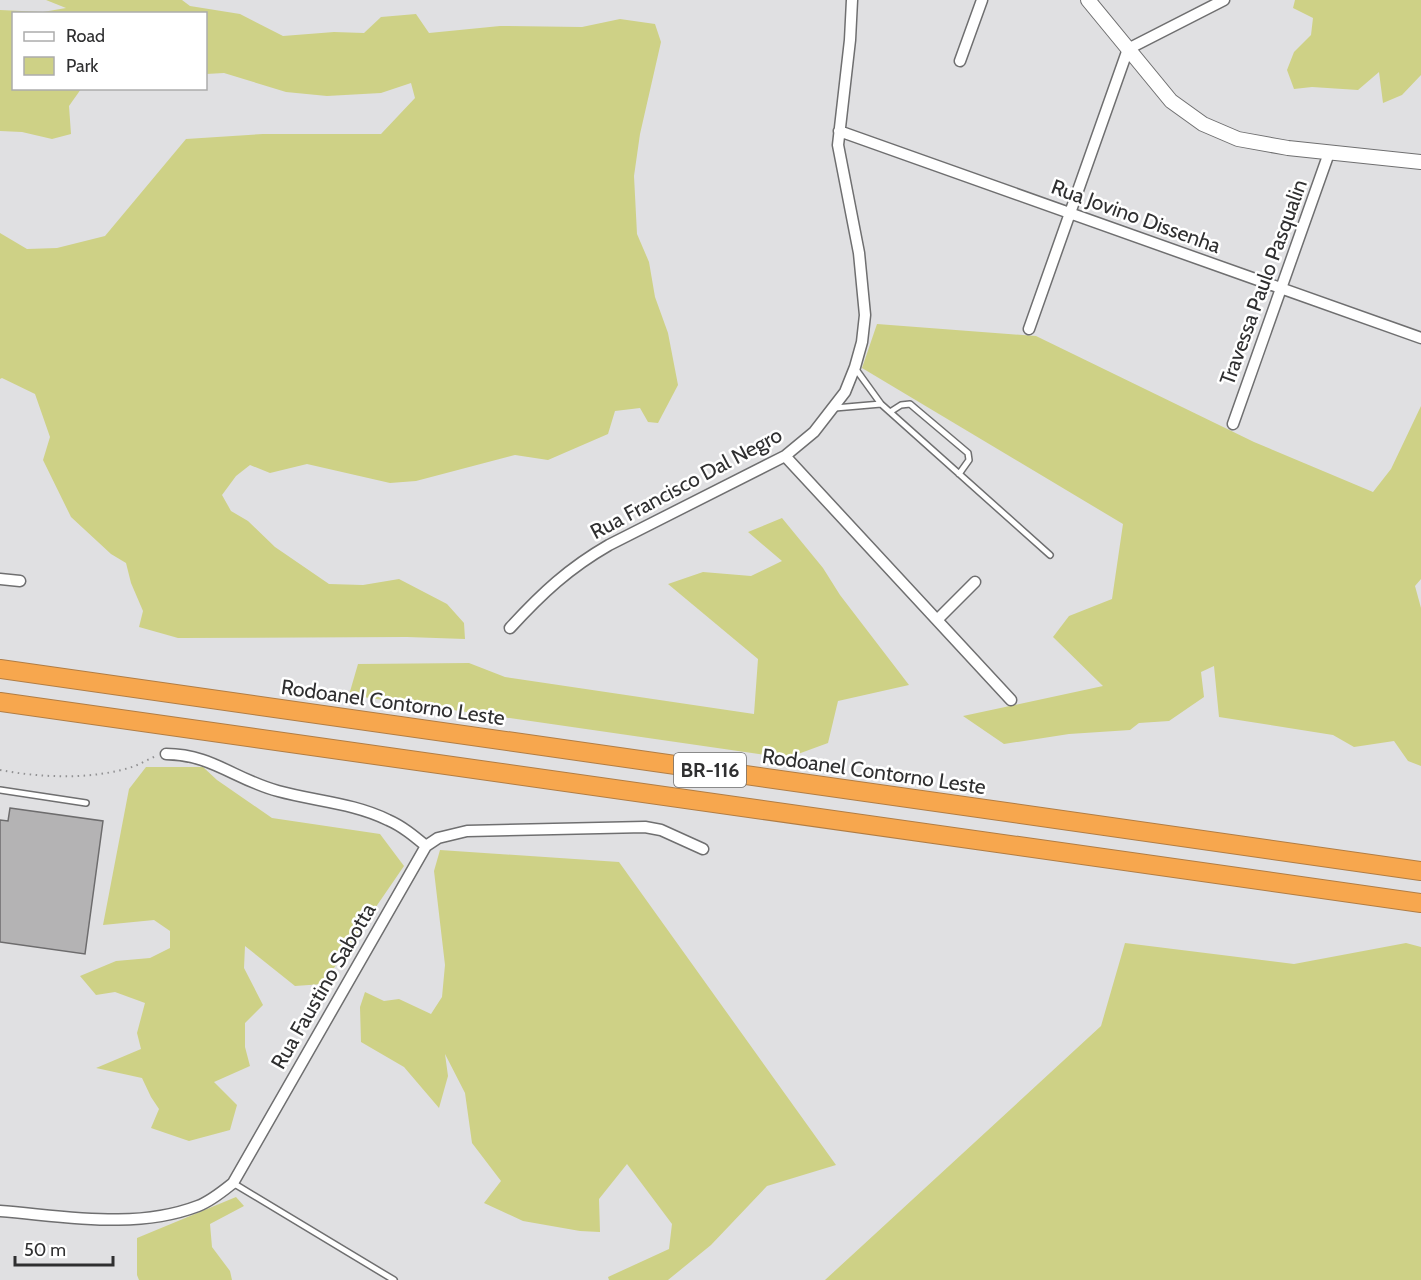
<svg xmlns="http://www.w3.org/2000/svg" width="1421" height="1280" font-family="Cabin,sans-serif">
	<rect width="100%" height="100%" fill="#e0e0e2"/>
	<path fill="#ced186" d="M46,0H182L190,6L240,14L283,36L334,32L364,33L381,17L416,14L429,33L500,26L582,27L620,19L655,24L661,42L640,134L634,176L637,234L649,262L655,297L668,333L678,385L658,423L648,422L640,408L615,411L608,434L548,460L515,455L416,481L390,483L307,464L270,473L250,465L236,476L222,495L231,511L248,521L275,547L329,584L363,585L399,579L447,604L464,623L465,639L407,637L178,638L139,627L143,611L131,583L126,563L111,554L71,517L43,460L50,437L35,394L2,378L0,379V233L27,249L57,248L105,236L186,139L263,134H381L415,98L411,83L381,93L327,96L286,92L224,73L206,74V14H14V88L81,89L69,106L71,134L52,139L22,132L0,131V10L43,12L66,8Z
		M1295,0H1421V75L1402,95L1383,103L1379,72L1358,90L1312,87L1294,89L1287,70L1294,52L1311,35L1313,18L1293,8Z
		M877,324L1036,336L1254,442L1373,492L1391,469L1421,406V579L1415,586L1421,608V766L1408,761L1394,741L1354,747L1333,735L1219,717L1214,666L1201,672L1204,697L1169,721L1139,723L1130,730L1069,734L1004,744L963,716L1103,686L1053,637L1069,616L1112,599L1123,524L862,368Z
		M782,518L823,568L840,595L909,685L838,701L828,743L787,758L349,695L358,664L469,663L505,677L754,714L758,659L668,584L703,572L751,576L782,561L748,532Z
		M146,767H203L217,780L272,818L380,834L404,866L323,984L295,986L245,946L244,968L263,1005L245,1023V1047L250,1066L214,1082L237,1105L230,1130L189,1141L151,1128L159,1109L151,1097L142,1078L96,1068L141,1049L137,1033L145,1003L115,992L96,995L80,976L116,961L150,958L170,948V931L154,920L103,925L129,789Z
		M440,850L619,862L836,1165L767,1186L711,1245L668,1280H609L608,1277L669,1249L672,1224L627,1164L599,1199L600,1232L580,1231L523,1221L484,1203L501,1181L472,1143L465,1093L445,1054L448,1076L439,1108L404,1067L361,1042L360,1007L365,992L384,1001L399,999L431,1014L442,997L445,965L434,871Z
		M1125,943L1294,964L1406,943L1421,947V1280H825L1101,1026Z
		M236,1197L244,1206L210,1224L212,1247L230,1271L232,1280H139L137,1275V1238Z"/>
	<path fill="#b4b3b4" stroke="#6d6c6d" stroke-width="1.5" d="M10,808L103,821L85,954L0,942V820L8,821Z"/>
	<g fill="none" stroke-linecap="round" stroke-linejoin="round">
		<g stroke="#6f6f70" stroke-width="8">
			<path id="lane" d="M855,368L881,404L1050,555
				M835,408L881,404
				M890,412L901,405L910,404L968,453L969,460L959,474
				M0,790L86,803
				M233,1183L394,1280"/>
		</g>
		<g stroke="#6f6f70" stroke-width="13">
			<path id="street" d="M960,61L982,0
				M839,131L1421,338
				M1029,329L1128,49L1224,0
				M1233,424L1329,153
				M785,456L1011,700
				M0,579L20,581
				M937,620L975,582
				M510,628C542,593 569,568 609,545L785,456L814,432L845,392L855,367L862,342L865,315L859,253L838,145L850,40L852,0
				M166,754C211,754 236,780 278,791C314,801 354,803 388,820C402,826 414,836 426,846
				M0,1211C65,1216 135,1230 198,1206C211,1201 223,1191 233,1183L426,846L438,838L467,831L645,827L661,830L703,849"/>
		</g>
		<g stroke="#6f6f70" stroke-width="16">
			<path id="secondary" d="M1088,0L1171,101L1203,124L1238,139L1288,148L1421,162"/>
		</g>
		<g stroke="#b17d44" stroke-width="20">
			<path id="highway" d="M0,669L1421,871
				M0,702L1421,903"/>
		</g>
		<path stroke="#919193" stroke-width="2" stroke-dasharray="1.5 4.5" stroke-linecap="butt" d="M0,770C42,778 94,780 135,766C142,763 149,759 156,756"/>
		<use href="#lane" stroke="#fff" stroke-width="5"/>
		<use href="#street" stroke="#fff" stroke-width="10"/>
		<use href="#secondary" stroke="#fff" stroke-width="14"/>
		<use href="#highway" stroke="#f7a74e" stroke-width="18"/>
	</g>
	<g text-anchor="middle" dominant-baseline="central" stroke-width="5" stroke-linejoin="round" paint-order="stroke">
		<rect fill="#fff" stroke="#6d6d6e" stroke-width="1.5" x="674" y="753" width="72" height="34" rx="4.5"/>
		<g font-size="20" font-weight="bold" fill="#2f2f30">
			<text x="710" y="770">BR-116</text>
		</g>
		<g font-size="21" fill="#2f2f30" stroke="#fff">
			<text transform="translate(1136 216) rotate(20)">Rua Jovino Dissenha</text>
			<text transform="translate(1263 282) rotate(-70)">Travessa Paulo Pasqualin</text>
			<text transform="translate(686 483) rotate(-28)">Rua Francisco Dal Negro</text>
			<text transform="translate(393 702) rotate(8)">Rodoanel Contorno Leste</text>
			<text transform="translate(874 771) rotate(8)">Rodoanel Contorno Leste</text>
			<text transform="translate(323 986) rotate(-60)">Rua Faustino Sabotta</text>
		</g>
	</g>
	<rect x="12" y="12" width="195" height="78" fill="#ffffff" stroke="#acacac" stroke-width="1.5"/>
	<rect x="24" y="32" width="30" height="9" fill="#ffffff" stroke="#acacac" stroke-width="1.5"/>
	<text x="66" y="42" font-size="18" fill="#2f2f30">Road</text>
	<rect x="24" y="57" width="30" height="18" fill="#ced186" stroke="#acacac" stroke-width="1.5"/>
	<text x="66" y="72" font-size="18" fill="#2f2f30">Park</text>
	<path d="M15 1256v9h98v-9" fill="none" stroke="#2f2f30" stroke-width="3"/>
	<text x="24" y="1256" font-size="18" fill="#2f2f30" stroke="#ffffff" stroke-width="4.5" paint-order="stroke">50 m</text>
</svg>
